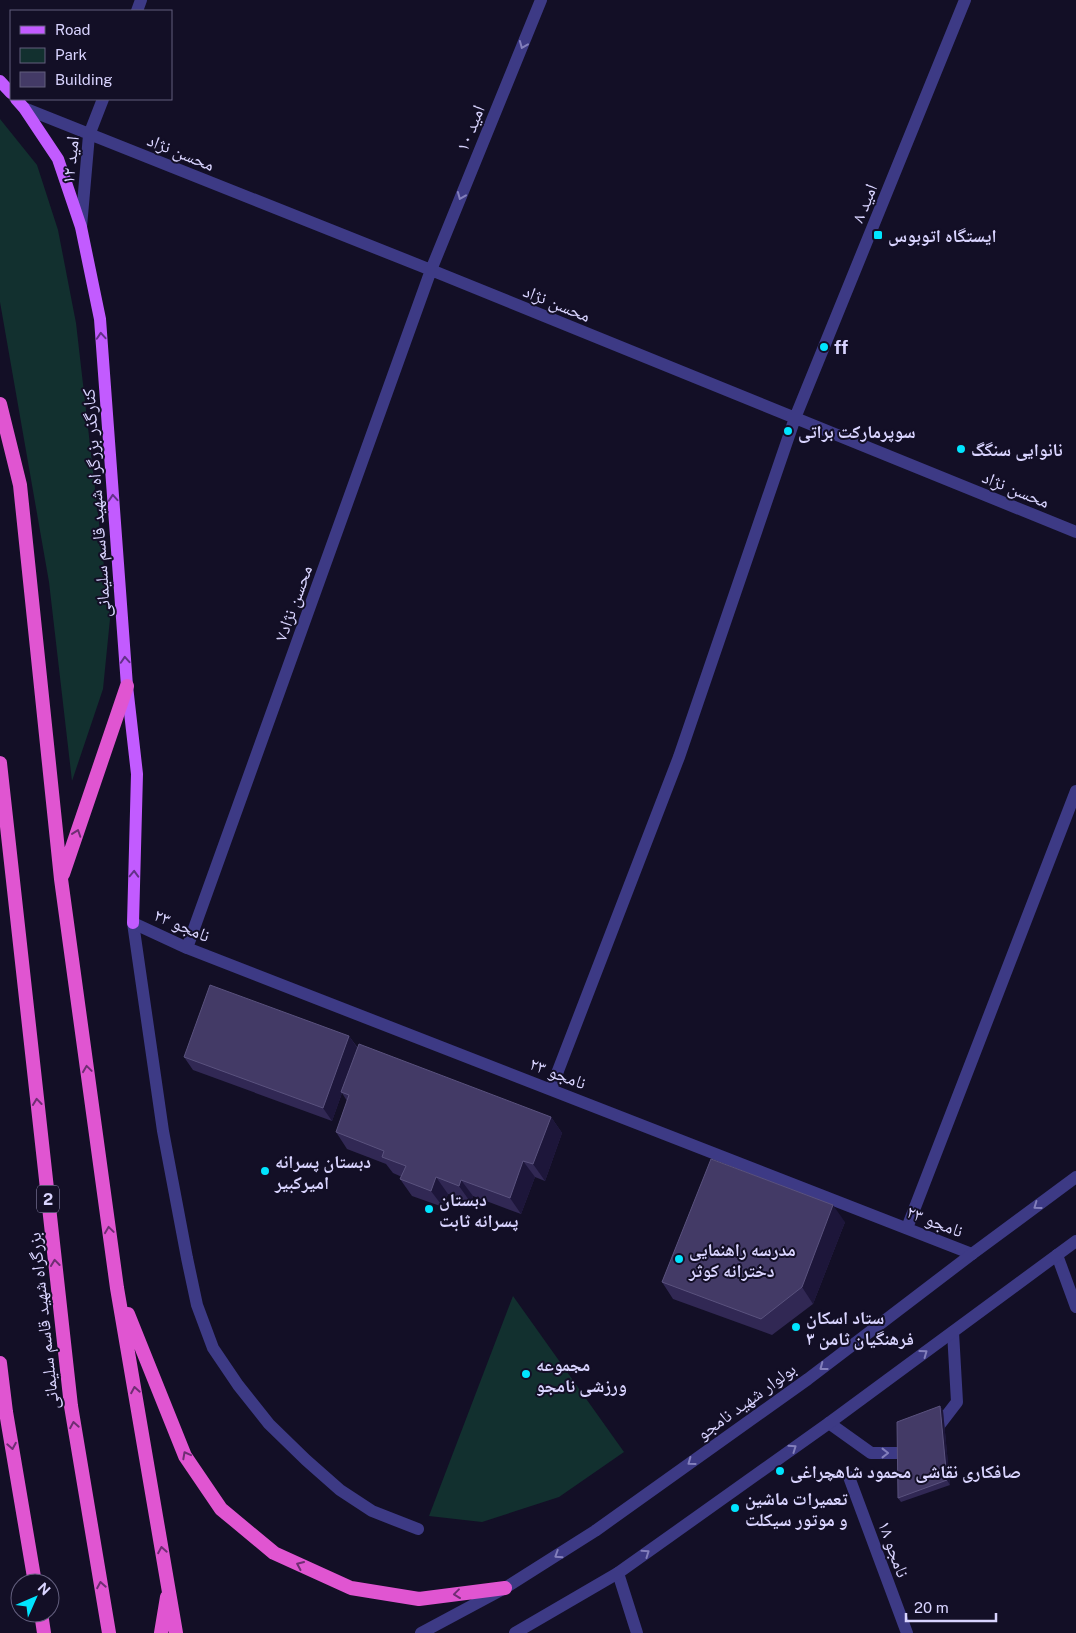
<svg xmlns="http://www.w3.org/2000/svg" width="1076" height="1633" font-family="'Public Sans','Noto Naskh Arabic',sans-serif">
	<rect width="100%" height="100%" fill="#130f26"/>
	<path fill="#12302f" d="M0,119L37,165L58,230L76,323L110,619L103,689L72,781L49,582L0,302Z
		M513,1296L624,1452L559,1497L482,1522L429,1516Z"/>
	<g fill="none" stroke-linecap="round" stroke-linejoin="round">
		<path stroke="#3d3a85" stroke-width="12" d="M133,923L163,1131L187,1258L197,1305L213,1348L238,1385L269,1424L306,1460L340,1490L372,1511L418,1529
			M829,1423L871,1453H914
			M934,1432L957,1402L953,1332"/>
		<path stroke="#3d3a85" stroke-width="12" d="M137,11L141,0
			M24,108L431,270L1076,532
			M81,227L89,135L103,99
			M133,923L187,948L972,1254
			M187,948L431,270L541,0
			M551,1089L679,757L795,418L965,0
			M907,1228L1076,791
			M1057,1255L1076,1307
			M849,1477L907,1633
			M618,1573L637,1633"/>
		<path stroke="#3d3a85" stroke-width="12" d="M421,1633L505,1588L595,1531L808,1379L972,1254L1076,1177
			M515,1633L618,1573L829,1423L1076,1241"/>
		<path stroke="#c25bff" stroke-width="12" d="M0,81L11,93
			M16,99L24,108L58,159L81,227L100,319L127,686L137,774L133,923"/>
		<path stroke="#e055d1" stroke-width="14" d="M0,404L20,485L61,879L117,1288L176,1633
			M0,763L71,1406L109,1633
			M63,874L127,686
			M128,1314L185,1456L221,1509L274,1553L351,1588L419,1599L505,1588
			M0,1363L6,1412L35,1583
			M41,1613L44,1633
			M161,1633L167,1597"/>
	</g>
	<path fill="#312854" d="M349,1036L358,1048L551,1117L562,1133L545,1181L535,1177L521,1214L473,1196L471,1203L448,1194L443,1207L412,1196L400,1179L402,1177L393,1173L386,1164L347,1149L336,1132L347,1101L342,1093L332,1121L193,1070L184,1057Z
		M845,1222L813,1304L772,1335L673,1299L662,1282Z
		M940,1406L943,1411L950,1485L901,1502L898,1498Z"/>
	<path fill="#1d163a" d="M349,1036L358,1049L341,1092L342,1093L332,1121L323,1108Z
		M551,1117L562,1133L545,1181L533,1164Z
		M523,1161L535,1177L521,1214L510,1198Z
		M436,1177L448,1194L443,1207L431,1191Z
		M461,1180L473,1196L471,1203L459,1186Z
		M833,1205L845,1222L813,1304L802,1287Z
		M940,1406L943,1411L950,1485L947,1480Z"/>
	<path fill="#433a66" stroke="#5a527e" d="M210,985L349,1036L323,1108L184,1057Z
		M359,1044L551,1117L533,1164L523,1161L510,1198L461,1180L459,1186L436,1177L431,1191L400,1179L406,1166L382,1157L384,1151L336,1132L349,1095L341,1092Z
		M711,1159L833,1205L802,1287L761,1319L662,1282Z
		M940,1406L947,1480L898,1498L897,1422Z"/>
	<defs><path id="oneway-chevron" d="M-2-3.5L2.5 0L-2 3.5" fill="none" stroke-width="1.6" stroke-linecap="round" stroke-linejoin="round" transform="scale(1.25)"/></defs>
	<g stroke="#837fbc">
		<use href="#oneway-chevron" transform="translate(523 45) rotate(112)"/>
		<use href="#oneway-chevron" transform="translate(461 196) rotate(112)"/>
		<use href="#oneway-chevron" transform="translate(1037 1206) rotate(144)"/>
		<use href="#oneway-chevron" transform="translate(924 1353) rotate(-36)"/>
		<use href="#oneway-chevron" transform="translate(823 1367) rotate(143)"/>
		<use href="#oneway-chevron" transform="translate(793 1448) rotate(-35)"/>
		<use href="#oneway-chevron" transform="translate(885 1453)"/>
		<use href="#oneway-chevron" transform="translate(691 1462) rotate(144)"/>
		<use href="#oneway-chevron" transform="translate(646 1553) rotate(-35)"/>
		<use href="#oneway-chevron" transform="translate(558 1555) rotate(147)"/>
	</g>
	<g stroke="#623188">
		<use href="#oneway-chevron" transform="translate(101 336) rotate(-94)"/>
		<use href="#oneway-chevron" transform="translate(113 498) rotate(-94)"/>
		<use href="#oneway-chevron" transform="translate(125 660) rotate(-94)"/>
		<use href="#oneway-chevron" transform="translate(134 874) rotate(-88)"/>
	</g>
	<g stroke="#6f2e73">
		<use href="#oneway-chevron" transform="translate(77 833) rotate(-71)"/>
		<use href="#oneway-chevron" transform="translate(87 1069) rotate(-98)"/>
		<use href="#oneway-chevron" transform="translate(37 1102) rotate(-96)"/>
		<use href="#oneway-chevron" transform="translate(109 1230) rotate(-98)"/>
		<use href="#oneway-chevron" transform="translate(55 1263) rotate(-96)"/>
		<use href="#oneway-chevron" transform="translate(135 1390) rotate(-100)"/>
		<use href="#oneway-chevron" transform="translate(74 1425) rotate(-100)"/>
		<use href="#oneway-chevron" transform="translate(12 1446) rotate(80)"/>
		<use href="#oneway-chevron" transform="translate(186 1455) rotate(-118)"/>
		<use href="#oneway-chevron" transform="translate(162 1550) rotate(-100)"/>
		<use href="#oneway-chevron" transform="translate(300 1565) rotate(-156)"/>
		<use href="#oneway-chevron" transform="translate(101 1585) rotate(-100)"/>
		<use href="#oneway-chevron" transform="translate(457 1594) rotate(173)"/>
	</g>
	<g fill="#00e5ff" stroke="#130f26" stroke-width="2">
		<rect x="873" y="230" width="10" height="10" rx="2.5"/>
		<circle cx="824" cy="347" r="5"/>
		<circle cx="788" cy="431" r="5"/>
		<circle cx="961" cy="449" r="5"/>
		<circle cx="265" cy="1171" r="5"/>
		<circle cx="429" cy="1209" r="5"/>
		<circle cx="679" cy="1259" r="5"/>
		<circle cx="796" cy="1327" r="5"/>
		<circle cx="526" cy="1374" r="5"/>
		<circle cx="780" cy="1471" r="5"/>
		<circle cx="735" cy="1508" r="5"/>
	</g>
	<g text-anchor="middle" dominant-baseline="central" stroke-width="4" stroke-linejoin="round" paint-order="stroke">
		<rect fill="#130f26" stroke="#9e99be" stroke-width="1" x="37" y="1185.5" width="22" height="27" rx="4"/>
		<g font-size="16" font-weight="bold" fill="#d9d4ff">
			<text x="48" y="1199">2</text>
		</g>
		<g font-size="18" fill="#d9d4ff" stroke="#130f26">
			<text transform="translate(470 128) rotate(-68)">امید ۱۰</text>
			<text transform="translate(181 152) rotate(22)">محسن نژاد</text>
			<text transform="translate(70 160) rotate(-84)">امید ۱۲</text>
			<text transform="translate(864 203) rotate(-68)">امید ۸</text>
			<text transform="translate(557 303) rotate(22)">محسن نژاد</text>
			<text transform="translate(1016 489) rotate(22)">محسن نژاد</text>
			<text transform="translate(96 503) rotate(-94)">کنارگذر بزرگراه شهید قاسم سلیمانی</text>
			<text transform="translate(293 603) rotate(-70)">محسن نژاد۷</text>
			<text transform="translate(182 925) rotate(23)">نامجو ۲۳</text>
			<text transform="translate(558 1073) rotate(21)">نامجو ۲۳</text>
			<text transform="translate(935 1221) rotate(21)">نامجو ۲۳</text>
			<text transform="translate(43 1321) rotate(-96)">بزرگراه شهید قاسم سلیمانی</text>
			<text transform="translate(746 1401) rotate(-36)">بولوار شهید نامجو</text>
			<text transform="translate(894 1549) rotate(70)">نامجو ۱۸</text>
		</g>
		<g font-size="18" font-weight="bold" fill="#d9d4ff" stroke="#130f26" text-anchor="start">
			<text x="888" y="235">ایستگاه اتوبوس</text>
			<text x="834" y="347">ff</text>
			<text x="798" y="431">سوپرمارکت براتی</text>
			<text x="971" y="449">نانوایی سنگگ</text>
			<text x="275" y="1161">دبستان پسرانه<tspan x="275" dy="21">امیرکبیر</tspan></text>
			<text x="439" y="1199">دبستان<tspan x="439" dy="21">پسرانه ثابت</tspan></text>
			<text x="689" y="1249">مدرسه راهنمایی<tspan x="689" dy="21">دخترانه کوثر</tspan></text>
			<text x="806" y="1317">ستاد اسکان<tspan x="806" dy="21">فرهنگیان ثامن ۳</tspan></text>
			<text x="536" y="1364">مجموعه<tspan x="536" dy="21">ورزشی نامجو</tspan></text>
			<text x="790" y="1471">صافکاری نقاشی محمود شاهچراغی</text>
			<text x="745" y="1498">تعمیرات ماشین<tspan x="745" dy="21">و موتور سیکلت</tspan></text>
		</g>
	</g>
	<rect x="10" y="10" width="162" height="90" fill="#130f26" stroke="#625e7d"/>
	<rect x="20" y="26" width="25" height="8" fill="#c25bff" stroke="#625e7d"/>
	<text x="55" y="35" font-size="15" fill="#d9d4ff">Road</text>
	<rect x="20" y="48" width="25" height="15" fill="#12302f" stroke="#625e7d"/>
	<text x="55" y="60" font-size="15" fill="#d9d4ff">Park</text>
	<rect x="20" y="72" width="25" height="15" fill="#433a66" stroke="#625e7d"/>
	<text x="55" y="85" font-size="15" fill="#d9d4ff">Building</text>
	<g transform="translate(35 1598) rotate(45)"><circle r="24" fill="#130f26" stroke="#625e7d"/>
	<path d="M0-4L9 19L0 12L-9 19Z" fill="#00e5ff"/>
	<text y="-8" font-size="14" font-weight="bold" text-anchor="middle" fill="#d9d4ff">N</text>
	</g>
	<path d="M906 1613v8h90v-8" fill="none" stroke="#d9d4ff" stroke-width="2.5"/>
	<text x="914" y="1613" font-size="15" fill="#d9d4ff" stroke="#130f26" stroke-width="4" paint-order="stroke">20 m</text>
</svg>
